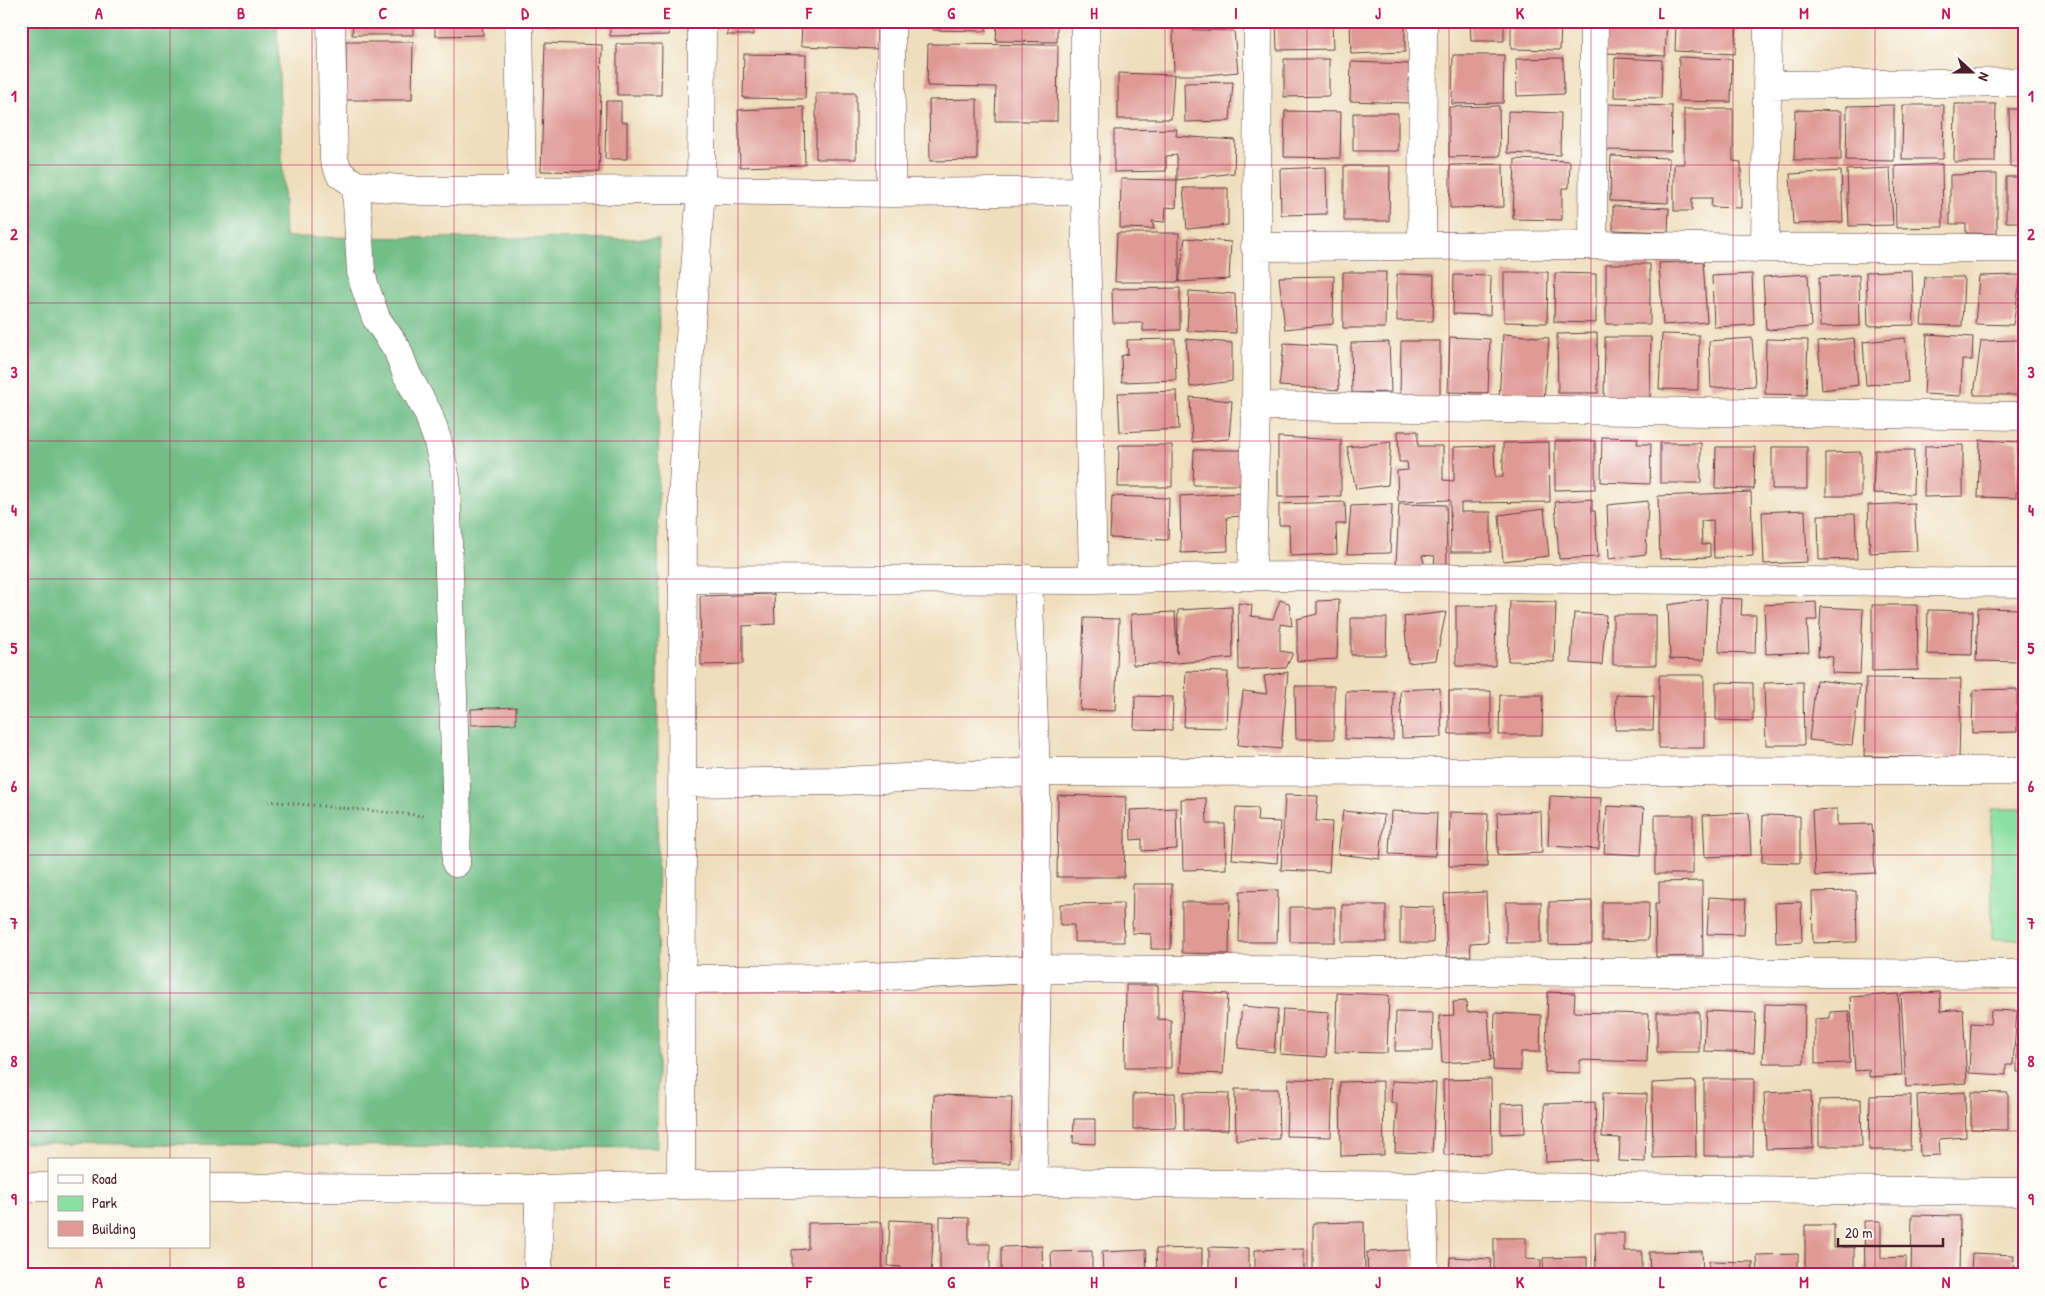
<svg xmlns="http://www.w3.org/2000/svg" width="2045" height="1296" font-family="'Patrick Hand',sans-serif">
	<rect width="100%" height="100%" fill="#fdfcf7"/>
	<filter id="ink" filterUnits="userSpaceOnUse"><feTurbulence type="fractalNoise" baseFrequency=".02" numOctaves="2"/><feDisplacementMap in="SourceGraphic" scale="10" xChannelSelector="R" yChannelSelector="G"/><feConvolveMatrix kernelMatrix="1 2 1 2 8 2 1 2 1" color-interpolation-filters="sRGB"/></filter>
	<filter id="wash" filterUnits="userSpaceOnUse"><feTurbulence type="fractalNoise" baseFrequency=".0096" numOctaves="4" result="noise"/><feDisplacementMap in="SourceGraphic" scale="20" xChannelSelector="R" yChannelSelector="G"/><feGaussianBlur stdDeviation="1.12" result="paint"/><feColorMatrix in="noise" values="0 0 0 0 0 0 0 0 0 0 0 0 0 0 0 0 0 1.4 0 .05"/><feComposite in="paint" operator="in"/></filter>
	<g filter="url(#wash)">
		<rect width="100%" height="100%" fill="#eedebc"/>
		<path fill="#8ce0a1" stroke="#6b8066" d="M1991,809H2024V939H1992Z"/>
		<path fill="#71be87" stroke="#5e6e59" d="M21,21H277L285,237L659,239L657,1148L21,1143Z"/>
		<g id="blocks">
			<path fill="#df9a95" d="M353,21H413V35H352Z
				M435,21H482L483,35L435,36Z
				M545,21H593V25L545,26Z
				M610,21H669V35L610,36Z
				M728,21H753V35H727Z
				M757,21H788V24L757,23Z
				M802,21H861L860,23L878,24L877,49L801,46Z
				M934,21H986V31L933,30Z
				M997,21H1057V42L996,41Z
				M1276,21H1332L1333,49L1277,50Z
				M1350,21H1405V52L1351,54Z
				M1470,21H1504V41H1471Z
				M1511,21H1561L1560,50L1511,49Z
				M1608,21H1667L1665,56L1606,53Z
				M1676,21H1737L1735,54L1675,51Z
				M1173,29L1234,31L1238,72L1207,75H1174L1171,119H1118V73L1174,75Z
				M346,42H413L412,100H346Z
				M545,43L602,45L599,172L541,171Z
				M617,44H662L661,95H617Z
				M928,44L1058,45L1057,121H995L996,87L927,86Z
				M744,54L806,55L805,99L743,98Z
				M1453,55H1504L1503,103L1452,104Z
				M1679,57L1732,59L1731,102L1678,101Z
				M1563,58L1564,94L1517,96L1516,59Z
				M1615,58L1662,60L1661,98L1614,97Z
				M1284,59H1329V96L1284,97Z
				M1351,62L1410,64L1409,103L1350,101Z
				M1233,82L1230,121L1185,122L1184,83Z
				M816,93H856V159H816Z
				M977,99V160L930,161L929,100Z
				M606,101H621V122H627V159H605Z
				M1608,104L1672,106L1671,151L1606,150Z
				M1955,104H1996L1995,162H1954Z
				M1894,105V161L1846,160L1847,106Z
				M1903,105H1944L1943,159H1902Z
				M1499,106L1500,156L1449,157V107Z
				M804,107L805,165L740,167L738,110Z
				M1684,109H1733V161L1741,162V208L1711,207L1712,198H1692V211H1674V164H1684Z
				M2009,109H2024V167H2010Z
				M1795,110L1841,111V160H1794Z
				M1285,111L1341,112L1340,158L1284,157Z
				M1508,111L1561,113L1560,155L1507,153Z
				M1353,113H1398V151H1353Z
				M1177,129L1176,136L1235,140L1234,173L1177,180V155L1166,156V171L1114,172V130Z
				M1611,156L1669,158L1668,203L1610,201Z
				M1515,159L1570,161L1569,188H1562V220L1513,219Z
				M1503,164L1504,207L1450,208V165Z
				M1942,164L1943,227L1896,228L1895,166Z
				M1344,166H1390L1389,221H1344Z
				M1326,167L1327,214L1281,215L1280,169Z
				M1890,168L1893,225L1849,226L1847,170Z
				M1841,171L1843,222L1793,224L1790,174Z
				M1997,174V234L1966,233V224H1950V175Z
				M2006,177H2024V222H2006Z
				M1121,179L1177,180L1176,208L1166,207L1165,222L1152,221L1154,229L1120,228Z
				M1183,188H1228V225L1187,229Z
				M1613,206L1669,208L1668,232L1613,230Z
				M1117,233H1179V282L1185,238L1231,242L1229,279L1179,282H1115Z
				M1703,261L1707,322L1663,325L1659,263Z
				M1606,264H1650V324H1606Z
				M1912,270L1914,325L1868,326L1866,272Z
				M1343,272H1386L1385,328H1343Z
				M1504,272H1548L1547,323L1504,322Z
				M1555,273L1596,274V323L1554,322Z
				M1397,274L1434,275L1433,321H1397Z
				M1752,274L1754,325L1714,327L1712,276Z
				M1808,274L1811,327L1766,330L1763,277Z
				M1454,275L1491,276L1490,315L1453,314Z
				M1859,275L1860,326L1820,327L1819,277Z
				M2021,275L2013,325L1975,324L1979,276Z
				M1334,276L1333,324L1285,329L1279,277Z
				M1925,277H1964L1962,326L1921,325Z
				M1180,288V330L1143,331V323H1113L1112,289Z
				M1189,291L1235,294L1236,333L1187,331Z
				M1597,333L1598,393H1558L1557,334Z
				M1503,334L1549,338L1544,400L1499,398Z
				M1662,334L1699,335L1698,390L1659,389Z
				M1927,334L1973,337L1972,360H1962L1961,396L1924,394Z
				M1450,337L1490,339L1488,393L1448,392Z
				M1605,337H1651L1650,398H1604Z
				M1752,338L1755,386L1711,388L1709,341Z
				M1854,338L1858,385L1822,390L1818,342Z
				M1905,338L1908,382L1866,385L1863,342Z
				M1175,339L1176,380L1122,382L1121,356L1128,354L1127,340Z
				M1186,339L1232,343V381L1190,387Z
				M1766,339L1808,340L1806,395L1765,394Z
				M2018,340V395H1974L1981,341Z
				M1401,341H1440V398H1400Z
				M1389,342L1391,392L1352,393L1351,343Z
				M1284,343L1337,346L1339,390L1279,386Z
				M1177,391L1179,429L1120,432L1118,393Z
				M1190,397L1232,401L1229,439L1192,442Z
				M1398,431H1418V446H1443V480L1454,481V447L1494,446L1495,477H1503V443L1549,442L1550,502L1461,503V512H1491V552H1451L1450,500L1398,502L1397,471L1408,470L1407,462H1399Z
				M1278,437L1341,440V496L1278,497Z
				M1602,437L1638,438L1637,444H1651L1650,484L1601,482Z
				M1980,440L2018,442L2016,498L1978,497Z
				M1555,441H1595V489L1555,490Z
				M1391,442L1388,485L1356,489L1347,447Z
				M1660,443H1701V483H1660Z
				M1119,445H1172V487H1118Z
				M1963,445V496L1924,497L1925,446Z
				M1716,447H1755L1754,489L1715,488Z
				M1772,447H1807V489H1772Z
				M1194,450H1246V485H1193Z
				M1875,450H1914L1913,494L1873,493Z
				M1861,452V496H1826V453Z
				M1751,492L1753,556L1714,558L1713,520L1701,521L1702,545L1710,544V557L1660,559L1658,496Z
				M1244,493L1245,516L1227,517L1228,551L1181,553L1180,496Z
				M1112,496L1169,498L1168,540L1110,538Z
				M1592,499V511H1595L1598,557L1559,559L1555,502Z
				M1648,501L1646,554L1609,559L1607,505Z
				M1345,502L1346,524H1336L1337,554L1290,556L1289,525H1279V504Z
				M1914,503L1917,551L1870,553L1868,505Z
				M1392,504L1390,553L1347,554L1351,506Z
				M1399,504L1446,505L1447,565L1434,566L1435,556L1422,555L1425,567L1396,566Z
				M1544,509L1549,556L1503,561L1499,515Z
				M1805,510L1807,562L1764,564L1762,512Z
				M1855,514L1857,559L1819,560L1818,515Z
				M774,594L775,624L743,626V664L701,665L700,596Z
				M1720,598L1742,599L1741,615H1756L1755,653L1719,652Z
				M1707,599L1704,660L1670,659L1668,605Z
				M1280,600L1289,603L1292,626L1280,624V651L1293,653L1286,668L1239,670L1238,603L1252,605L1251,616L1273,619Z
				M1339,600L1337,659L1297,661V619L1317,614V601Z
				M1510,601L1556,602L1554,662L1508,661Z
				M1816,602L1817,620H1807L1809,652L1766,654L1764,605Z
				M1872,605H1917L1918,670L1872,671Z
				M1456,606H1496L1495,666H1456Z
				M1232,607L1233,658L1177,663L1133,665L1131,614L1175,612L1177,654L1178,610Z
				M1821,607L1863,609L1860,674L1832,673L1833,657L1818,656Z
				M1978,608L2021,609L2019,662L1976,661Z
				M1928,610L1973,611L1972,655L1927,654Z
				M1446,612L1436,660L1408,663L1404,617Z
				M1574,613L1606,615L1602,665L1571,663Z
				M1613,615H1656V665H1613Z
				M1084,618L1119,619L1115,711L1080,710Z
				M1351,618H1387L1386,655H1351Z
				M1186,671L1228,672L1226,728L1184,727Z
				M1288,672L1281,749L1238,745L1243,691L1267,694L1264,676Z
				M1659,675H1704V748H1659Z
				M1866,678L1961,679L1959,758L1864,756Z
				M1816,680L1860,685L1852,745L1809,740Z
				M1716,682L1753,683V721L1716,720Z
				M1803,682L1804,745H1766L1764,683Z
				M1295,686H1334V739H1296Z
				M1440,688L1442,737L1402,738L1400,690Z
				M2017,689V732L1972,733L1973,690Z
				M1346,691L1394,692L1393,740L1345,739Z
				M1449,691H1491V734H1449Z
				M1500,695H1543L1542,735H1499Z
				M1616,695L1654,696L1653,730H1615Z
				M1135,696L1173,697L1172,730L1134,729Z
				M516,707V724L471,725V709Z
				M1058,795L1126,797L1124,877H1057Z
				M1285,795L1318,796L1316,821L1332,822L1329,872L1281,870Z
				M1550,796L1601,798L1599,849L1548,846Z
				M1206,798L1207,824H1225L1226,869L1183,870L1181,799Z
				M1607,806L1644,808L1641,855L1604,853Z
				M1236,807L1258,808L1257,821L1280,822L1277,863L1232,859Z
				M1176,808L1177,849L1142,851V839L1131,840L1130,810Z
				M1837,809V825L1872,824L1875,873L1815,876L1812,810Z
				M1343,811L1384,815L1380,859L1338,854Z
				M1391,811L1437,813L1435,856L1389,854Z
				M1541,811L1542,853L1498,855L1497,813Z
				M1450,812L1488,813L1487,867L1449,866Z
				M1749,813L1751,855L1705,857L1703,815Z
				M1655,815H1693V874H1655Z
				M1763,815L1800,816V863L1762,862Z
				M1702,881L1703,956L1656,957L1655,903H1659V882Z
				M1133,884H1172L1171,949H1151V934L1132,933Z
				M1278,890L1277,942H1239L1240,891Z
				M1856,891L1857,942L1813,943L1812,892Z
				M1486,892L1488,942L1470,943L1471,956L1447,957L1444,894Z
				M1709,897L1746,899L1744,935L1707,934Z
				M1592,901V944L1549,945V902Z
				M1182,902H1230L1229,954L1182,953Z
				M1506,902H1541V943H1506Z
				M1602,902H1649L1648,940L1602,941Z
				M1801,902L1802,942L1776,943L1775,903Z
				M1123,903L1124,942H1074V925H1060V904Z
				M1342,905H1386V942H1342Z
				M1400,906L1434,907L1433,943H1400Z
				M1290,907H1335V942H1290Z
				M1126,985H1158V1019L1171,1020V1068H1125Z
				M1184,991L1228,994L1223,1074L1179,1072Z
				M1548,992L1575,993L1574,1012L1649,1014L1647,1062L1580,1060V1073L1545,1072Z
				M1940,992L1941,1011L1963,1009L1967,1083L1906,1087L1901,994Z
				M1337,993L1389,995L1387,1053L1335,1052Z
				M1898,994L1902,1075L1869,1077V1070L1855,1071L1850,997Z
				M1466,1001L1467,1012L1488,1011L1491,1060L1442,1063L1439,1016L1454,1015L1453,1002Z
				M1765,1004L1805,1005L1804,1063H1763Z
				M1242,1006L1278,1009L1274,1052L1238,1048Z
				M1283,1009L1329,1012L1326,1057L1280,1054Z
				M1991,1010L2017,1011L2013,1065H2006V1075L1969,1073L1971,1023L1990,1024Z
				M1706,1011L1756,1013L1754,1053L1704,1051Z
				M1849,1011L1850,1063L1815,1064V1019L1830,1018V1012Z
				M1396,1012L1433,1013L1432,1051H1395Z
				M1657,1012H1699V1052H1657Z
				M1495,1013L1541,1015L1540,1052H1521V1071L1493,1070Z
				M2017,1044H2024V1072H2017Z
				M1288,1079L1333,1080L1331,1137L1286,1136Z
				M1491,1079L1492,1154L1444,1155L1443,1080Z
				M1704,1079H1754L1753,1156H1704Z
				M1383,1081L1384,1155L1341,1156L1340,1082Z
				M1392,1081L1436,1083L1432,1153L1395,1152L1397,1103H1391Z
				M1695,1081L1696,1157L1653,1158L1652,1083Z
				M1235,1089H1278L1279,1139L1236,1140Z
				M1811,1091L1813,1148L1766,1149L1764,1093Z
				M1184,1092L1229,1093L1228,1130H1184Z
				M1965,1092L1966,1137L1939,1139L1940,1155L1920,1156L1917,1095Z
				M1971,1092L2008,1093V1130L1971,1129Z
				M1175,1093L1176,1128L1133,1129V1094Z
				M1603,1093L1647,1094L1645,1162L1619,1161L1620,1138L1602,1137Z
				M934,1095L1012,1097L1010,1163L932,1161Z
				M1911,1095L1910,1150H1869L1870,1096Z
				M1861,1099L1862,1146H1819V1100Z
				M1595,1102L1597,1160L1546,1162L1544,1104Z
				M1524,1103L1525,1133L1501,1134V1104Z
				M1074,1119H1095V1144L1073,1143Z
				M1912,1215L1960,1216L1959,1275H1911Z
				M940,1217L969,1218V1244H990V1275H940Z
				M890,1220L934,1222L931,1275H900L901,1267L888,1266Z
				M1864,1221H1881V1258L1906,1257V1275H1865Z
				M882,1222L883,1275H792V1250L808,1249V1223Z
				M1364,1222L1365,1275H1313V1223Z
				M1805,1225H1834V1248L1854,1247V1275H1805Z
				M1595,1233H1624V1251H1642V1275H1596Z
				M1494,1238H1526V1259L1541,1260V1275H1494Z
				M1042,1246L1043,1275H1001V1247Z
				M1209,1247L1249,1248V1275H1209Z
				M1202,1248V1275H1157L1156,1249Z
				M1304,1249V1275H1255V1250Z
				M1146,1250L1147,1275H1103L1102,1252Z
				M1412,1250L1413,1275H1368L1367,1252Z
				M1092,1251V1275H1052L1051,1252Z
				M1702,1251L1703,1275H1650L1649,1252Z
				M1972,1253L2014,1255L2013,1275H1971Z
				M1798,1254V1275H1758L1757,1255Z
				M1450,1257L1491,1259L1490,1275H1449Z
				M1587,1257V1275H1544L1543,1258Z
				M1709,1261L1753,1262L1752,1275H1709Z"/>
		</g>
	</g>
	<g filter="url(#ink)">
		<use href="#blocks" fill-opacity="0" stroke="#633c41" stroke-width="1"/>
		<g fill="none" stroke-linecap="round" stroke-linejoin="round">
			<g stroke="#633c41" stroke-width="29">
				<path id="minor" d="M331,21L334,160L340,174L356,185L422,191L701,190L891,193L1085,191
					M519,21L522,190
					M1085,21V191L1093,580
					M1767,85L2024,82
					M356,185L361,272L365,287L376,318L397,349L407,375L428,413L438,442L446,479L457,819L456,863
					M891,193V21
					M1593,245L1594,21
					M1422,246L1423,21
					M1255,247L1593,245L1765,248H2024
					M1765,248L1768,21
					M1256,406L2024,416
					M1252,576L1256,406L1258,21
					M682,579L1093,580L1252,576L2024,583
					M1028,579L1036,772L1037,969L1033,1182
					M683,783L841,781L1036,772L2024,771
					M682,979L845,978L1037,969L2024,974
					M681,1185L683,487L689,351L701,190L702,21
					M1422,1186L1425,1275
					M21,1187H49
					M209,1188L539,1189L681,1185L1033,1182L2024,1192
					M538,1275L539,1189"/>
			</g>
			<path stroke="#633c41" stroke-width="3" stroke-dasharray="1 4" stroke-linecap="butt" d="M268,801L426,816"/>
			<use href="#minor" stroke="#fff" stroke-width="28"/>
		</g>
	</g>
	<path fill="none" stroke="#c2185b" stroke-width="1" stroke-opacity="0.55" d="M170,21V1160M312,21V1275M454,21V1275M596,21V1275M738,21V1275M880,21V1275M1022,21V1275M1165,21V1275M1307,21V1275M1449,21V1275M1591,21V1275M1733,21V1275M1875,21V1275M21,165H2024M21,303H2024M21,441H2024M21,579H2024M21,717H2024M21,855H2024M21,993H2024M21,1131H2024M170,1247V1275"/>
	<rect width="2045" height="1296" fill="none" stroke="#fdfcf7" stroke-width="55"/>
	<rect x="48" y="1158" width="162" height="90" fill="#fdfcf7" stroke="#b5a4a5"/>
	<rect x="58" y="1175" width="25" height="8" fill="#ffffff" stroke="#b5a4a5"/>
	<text x="92" y="1184" font-size="15" fill="#4a1f2b">Road</text>
	<rect x="58" y="1196" width="25" height="15" fill="#8ce0a1" stroke="#b5a4a5"/>
	<text x="92" y="1208" font-size="15" fill="#4a1f2b">Park</text>
	<rect x="58" y="1221" width="25" height="15" fill="#df9a95" stroke="#b5a4a5"/>
	<text x="92" y="1234" font-size="15" fill="#4a1f2b">Building</text>
	<g transform="translate(1972 72) rotate(111)" stroke="#fdfcf7" stroke-width="4" paint-order="stroke">
	<path d="M0-4L9 19L0 12L-9 19Z" fill="#4a1f2b"/>
	<text y="-8" font-size="14" font-weight="bold" text-anchor="middle" fill="#4a1f2b">N</text>
	</g>
	<path d="M1838 1238v8h105v-8" fill="none" stroke="#4a1f2b" stroke-width="2.5"/>
	<text x="1845" y="1238" font-size="15" fill="#4a1f2b" stroke="#fdfcf7" stroke-width="4" paint-order="stroke">20 m</text>
	<rect x="28" y="28" width="1990" height="1240" fill="none" stroke="#c2185b" stroke-width="2"/>
	<g font-size="16" text-anchor="middle" font-weight="bold" fill="#c2185b">
		<text x="99" y="19">A</text>
		<text x="241" y="19">B</text>
		<text x="383" y="19">C</text>
		<text x="525" y="19">D</text>
		<text x="667" y="19">E</text>
		<text x="809" y="19">F</text>
		<text x="951" y="19">G</text>
		<text x="1094" y="19">H</text>
		<text x="1236" y="19">I</text>
		<text x="1378" y="19">J</text>
		<text x="1520" y="19">K</text>
		<text x="1662" y="19">L</text>
		<text x="1804" y="19">M</text>
		<text x="1946" y="19">N</text>
		<text x="14" y="102">1</text>
		<text x="2031" y="102">1</text>
		<text x="14" y="240">2</text>
		<text x="2031" y="240">2</text>
		<text x="14" y="378">3</text>
		<text x="2031" y="378">3</text>
		<text x="14" y="516">4</text>
		<text x="2031" y="516">4</text>
		<text x="14" y="654">5</text>
		<text x="2031" y="654">5</text>
		<text x="14" y="792">6</text>
		<text x="2031" y="792">6</text>
		<text x="14" y="929">7</text>
		<text x="2031" y="929">7</text>
		<text x="14" y="1067">8</text>
		<text x="2031" y="1067">8</text>
		<text x="14" y="1205">9</text>
		<text x="2031" y="1205">9</text>
		<text x="99" y="1288">A</text>
		<text x="241" y="1288">B</text>
		<text x="383" y="1288">C</text>
		<text x="525" y="1288">D</text>
		<text x="667" y="1288">E</text>
		<text x="809" y="1288">F</text>
		<text x="951" y="1288">G</text>
		<text x="1094" y="1288">H</text>
		<text x="1236" y="1288">I</text>
		<text x="1378" y="1288">J</text>
		<text x="1520" y="1288">K</text>
		<text x="1662" y="1288">L</text>
		<text x="1804" y="1288">M</text>
		<text x="1946" y="1288">N</text>
	</g>
</svg>
